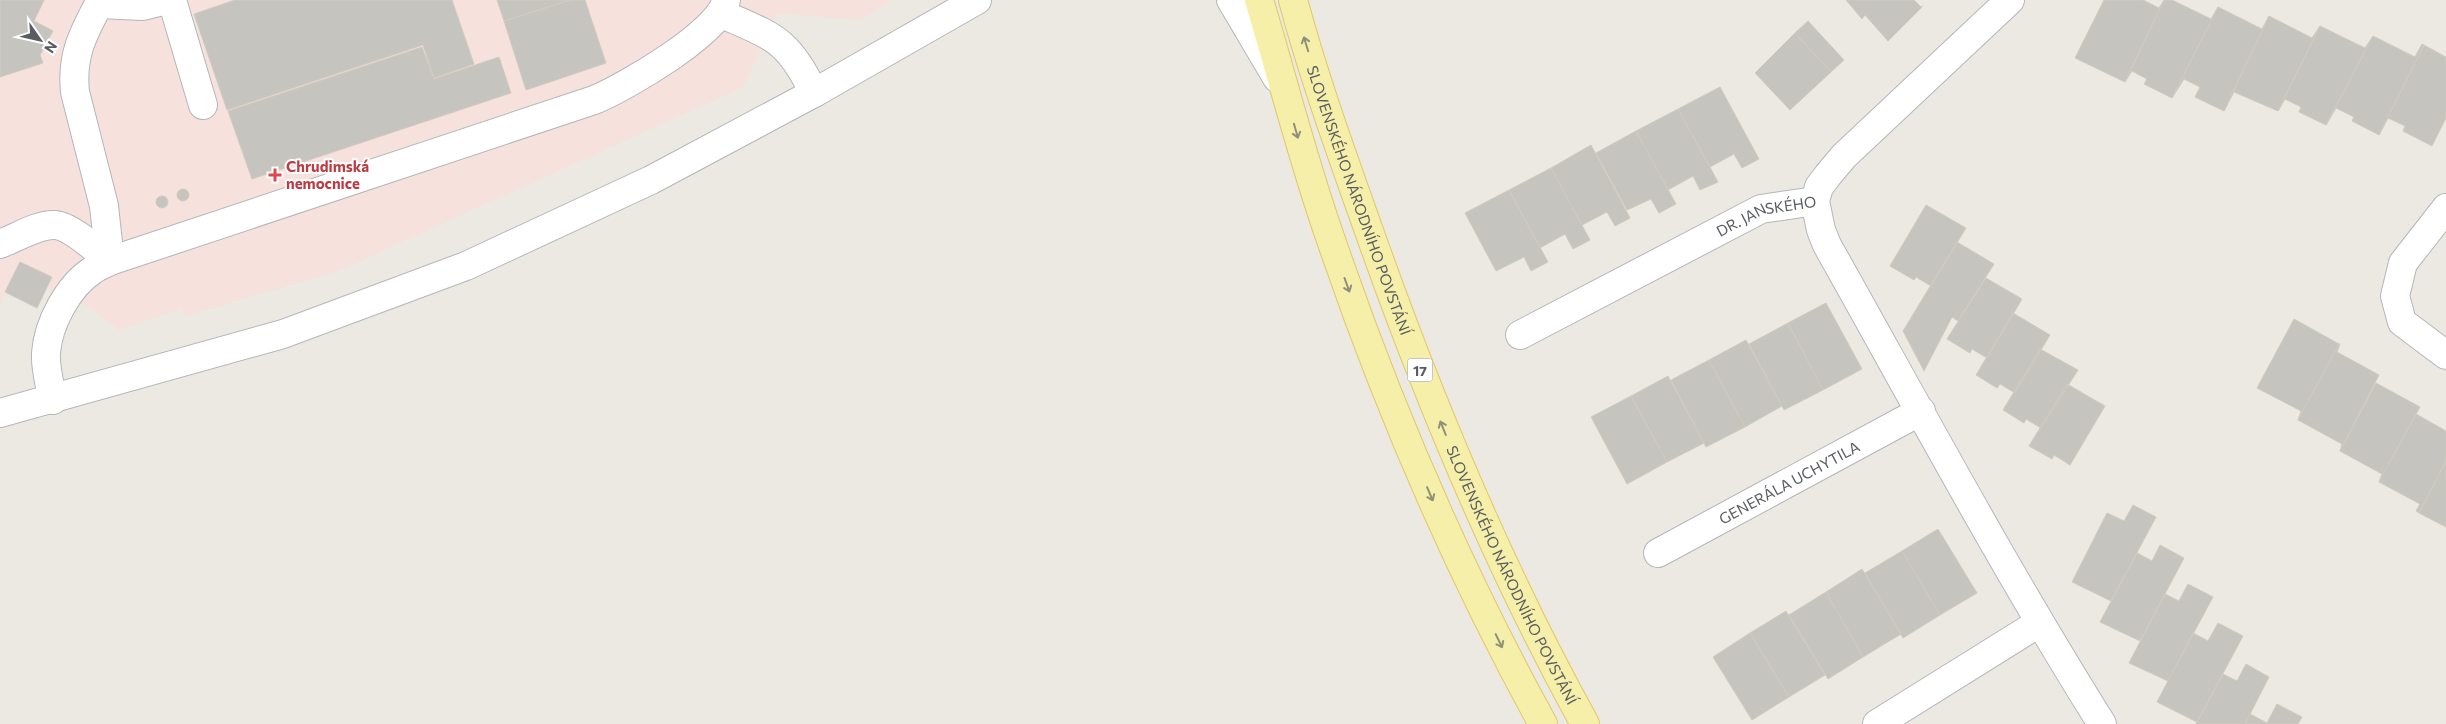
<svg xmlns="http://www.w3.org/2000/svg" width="2446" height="724" font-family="Commissioner,sans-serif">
	<rect width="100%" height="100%" fill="#ebe9e1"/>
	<path fill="#f7e1dd" d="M0,0H891L861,20L778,13L743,87L338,271L185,316L182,308L119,330L92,309L47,288L52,277L20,262L0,304Z"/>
	<path fill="#c6c4be" stroke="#cfcbc0" d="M0,0H44L34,21L53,31L40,55L43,63L0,77Z
		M235,0H452L474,64L434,78L423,45L227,110L194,14Z
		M497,0H571L504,21Z
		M571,0H585L606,63L526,90L504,21Z
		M1846,0H1914L1921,7L1923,6L1888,41L1865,15L1862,19Z
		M2104,0H2143L2159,8L2164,0L2125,82L2075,58Z
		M2164,0H2172L2211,19L2218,7L2172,98L2144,84L2147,79L2132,71L2125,82Z
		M2218,7L2262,29L2269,16L2224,111L2195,97L2200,87L2184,79L2172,98Z
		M2269,16L2312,38L2320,26L2278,111L2234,92L2224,111Z
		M1808,21L1844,60L1831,72L1795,33Z
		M2320,26L2365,48L2373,36L2326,125L2299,112L2301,107L2285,99L2278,111Z
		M1795,33L1831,72L1790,110L1755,73Z
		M2373,36L2415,57L2422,44L2424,45L2379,135L2352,121L2354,117L2336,108L2326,125Z
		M2424,45L2446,57V118L2432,146L2403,131L2405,126L2388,118L2379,135Z
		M422,47L434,79L499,57L511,93L252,179L228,111Z
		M1720,87L1759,159L1742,168L1734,154L1710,167L1678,109Z
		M1678,109L1718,182L1700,190L1693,176L1668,190L1636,131Z
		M1636,131L1676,204L1659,213L1651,199L1627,210L1596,153Z
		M1591,145L1630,218L1615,226L1607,212L1582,225L1551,168Z
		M1551,168L1590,240L1573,249L1565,234L1540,248L1509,190Z
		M177 195a6 6 0 1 1 12 0a6 6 0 1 1-12 0Z
		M1509,190L1548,262L1531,271L1524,257L1496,271L1465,213Z
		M156 202a6 6 0 1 1 12 0a6 6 0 1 1-12 0Z
		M1926,205L1966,228L1931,286L1916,277L1914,280L1890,266Z
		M1957,242L1994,264L1958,321L1952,317L1924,371L1903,331Z
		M20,262L52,277L37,308L5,292Z
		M1986,278L2022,299L1987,358L1972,349L1970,353L1947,339Z
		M1826,303L1862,369L1823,390L1788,323Z
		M2013,313L2050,335L2015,393L2000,384L1997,388L1976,375Z
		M2294,319L2339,344L2298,420L2301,411L2257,388Z
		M1788,323L1823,390L1784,410L1749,344Z
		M1746,340L1782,406L1745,427L1709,360Z
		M2339,344H2340L2337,352L2379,375L2340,451L2342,444L2298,420Z
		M2040,349L2078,370L2041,428L2026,419L2024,423L2003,410Z
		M1709,360L1745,427L1706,447L1671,380Z
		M1668,376L1704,443L1667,462L1631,396Z
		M2376,383L2420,407L2379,482L2382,474L2340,451Z
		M2067,384L2105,406L2070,465L2054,455L2052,459L2029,446Z
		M1631,396L1667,462L1627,484L1591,417Z
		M2416,414L2446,431V461L2419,513L2416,511L2420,504L2379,482Z
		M2446,461V527L2419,513Z
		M2133,505L2156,517L2111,601L2072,582L2107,513L2124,521Z
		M1938,529L1977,593L1940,615L1902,551Z
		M2160,545L2184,558L2140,641L2100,622L2137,553L2152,561Z
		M1902,551L1940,615L1903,638L1865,573Z
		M1862,569L1901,634L1863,657L1826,592Z
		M2188,584L2213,597L2168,681L2129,663L2165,594L2179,601Z
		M1826,592L1863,657L1828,679L1789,615Z
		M1786,611L1825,675L1789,697L1750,633Z
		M2218,623L2243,636L2197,722L2157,702L2193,633L2208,641Z
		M1750,633L1789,697L1752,720L1713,657Z
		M2246,664L2269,677L2245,724H2196L2223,674L2237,681Z
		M2277,704L2302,717L2298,724H2245L2250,714L2267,723Z"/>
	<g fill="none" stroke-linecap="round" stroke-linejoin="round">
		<g stroke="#b3b6ba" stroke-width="30">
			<g id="minor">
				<path d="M172,0L203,105"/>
				<path d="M1231,0L1277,78"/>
				<path d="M2010,0L1844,156L1828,175L1819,187L1815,201L1821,230L1827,245C1917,405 2004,568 2102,724"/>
				<path d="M99,4L143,6L167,0"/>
				<path d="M722,14C774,37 788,39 814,93"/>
				<path d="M2446,208L2403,263L2395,296L2402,322L2446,355"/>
				<path d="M0,244C16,238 38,224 55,225C71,226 98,251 110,261L594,100C624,88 722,31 726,0"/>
				<path id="s1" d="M1520,335L1761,209L1815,201"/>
				<path d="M53,400C50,385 45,369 46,353C48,324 68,286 93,270C98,266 105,264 110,261L104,206L75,92C71,54 84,32 101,0"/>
				<path d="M0,413L283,334L466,266L651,180L814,93L977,0"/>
				<path id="s2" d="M1658,553L1921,411"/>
				<path d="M1877,724L2039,623"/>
			</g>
		</g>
		<g stroke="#e2c762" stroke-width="30">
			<g id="major">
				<path d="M1259,0C1283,80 1303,161 1331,240C1388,407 1458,570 1543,724"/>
				<path id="s3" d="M1293,0C1314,78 1342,155 1369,231C1429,401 1498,567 1585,724"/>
			</g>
		</g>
		<use href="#minor" stroke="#fff" stroke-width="28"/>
		<use href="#major" stroke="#f6efaa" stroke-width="28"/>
	</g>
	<defs><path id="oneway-shaft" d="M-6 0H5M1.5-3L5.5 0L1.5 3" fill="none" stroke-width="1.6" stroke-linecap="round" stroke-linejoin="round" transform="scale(1.25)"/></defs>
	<g stroke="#908f7a">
		<use href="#oneway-shaft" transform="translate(1306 44) rotate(-107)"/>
		<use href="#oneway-shaft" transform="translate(1296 131) rotate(74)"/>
		<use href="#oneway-shaft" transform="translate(1347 285) rotate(70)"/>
		<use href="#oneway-shaft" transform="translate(1443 428) rotate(-112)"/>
		<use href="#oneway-shaft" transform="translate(1430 494) rotate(67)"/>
		<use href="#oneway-shaft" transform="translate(1499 641) rotate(64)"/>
	</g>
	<path fill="#e0444e" stroke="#fff" stroke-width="2" d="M272.5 167.5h5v5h5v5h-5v5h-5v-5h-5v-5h5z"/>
	<g text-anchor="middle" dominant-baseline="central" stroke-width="4" stroke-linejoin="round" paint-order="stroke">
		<rect fill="#fff" stroke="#8b8d90" stroke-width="1" x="1407.5" y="358.5" width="25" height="23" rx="4"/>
		<g font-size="14" font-weight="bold" fill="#595c60">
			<text x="1420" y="370">17</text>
		</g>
		<g font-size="15" font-weight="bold" fill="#be3a42" stroke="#fff" text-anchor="start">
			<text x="286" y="166">Chrudimská<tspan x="286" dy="17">nemocnice</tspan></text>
		</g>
		<g font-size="15" fill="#595c60" stroke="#fff">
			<text stroke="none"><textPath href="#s3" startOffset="211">SLOVENSKÉHO NÁRODNÍHO POVSTÁNÍ</textPath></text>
			<text stroke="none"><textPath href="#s1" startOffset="275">DR. JANSKÉHO</textPath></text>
			<text stroke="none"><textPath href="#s2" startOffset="149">GENERÁLA UCHYTILA</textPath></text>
			<text stroke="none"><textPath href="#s3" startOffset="616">SLOVENSKÉHO NÁRODNÍHO POVSTÁNÍ</textPath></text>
		</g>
	</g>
	<g transform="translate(40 40) rotate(124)" stroke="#ffffff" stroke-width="4" paint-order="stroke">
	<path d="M0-4L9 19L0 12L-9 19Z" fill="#595c60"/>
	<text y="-8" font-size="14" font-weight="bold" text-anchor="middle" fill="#595c60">N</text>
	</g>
</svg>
